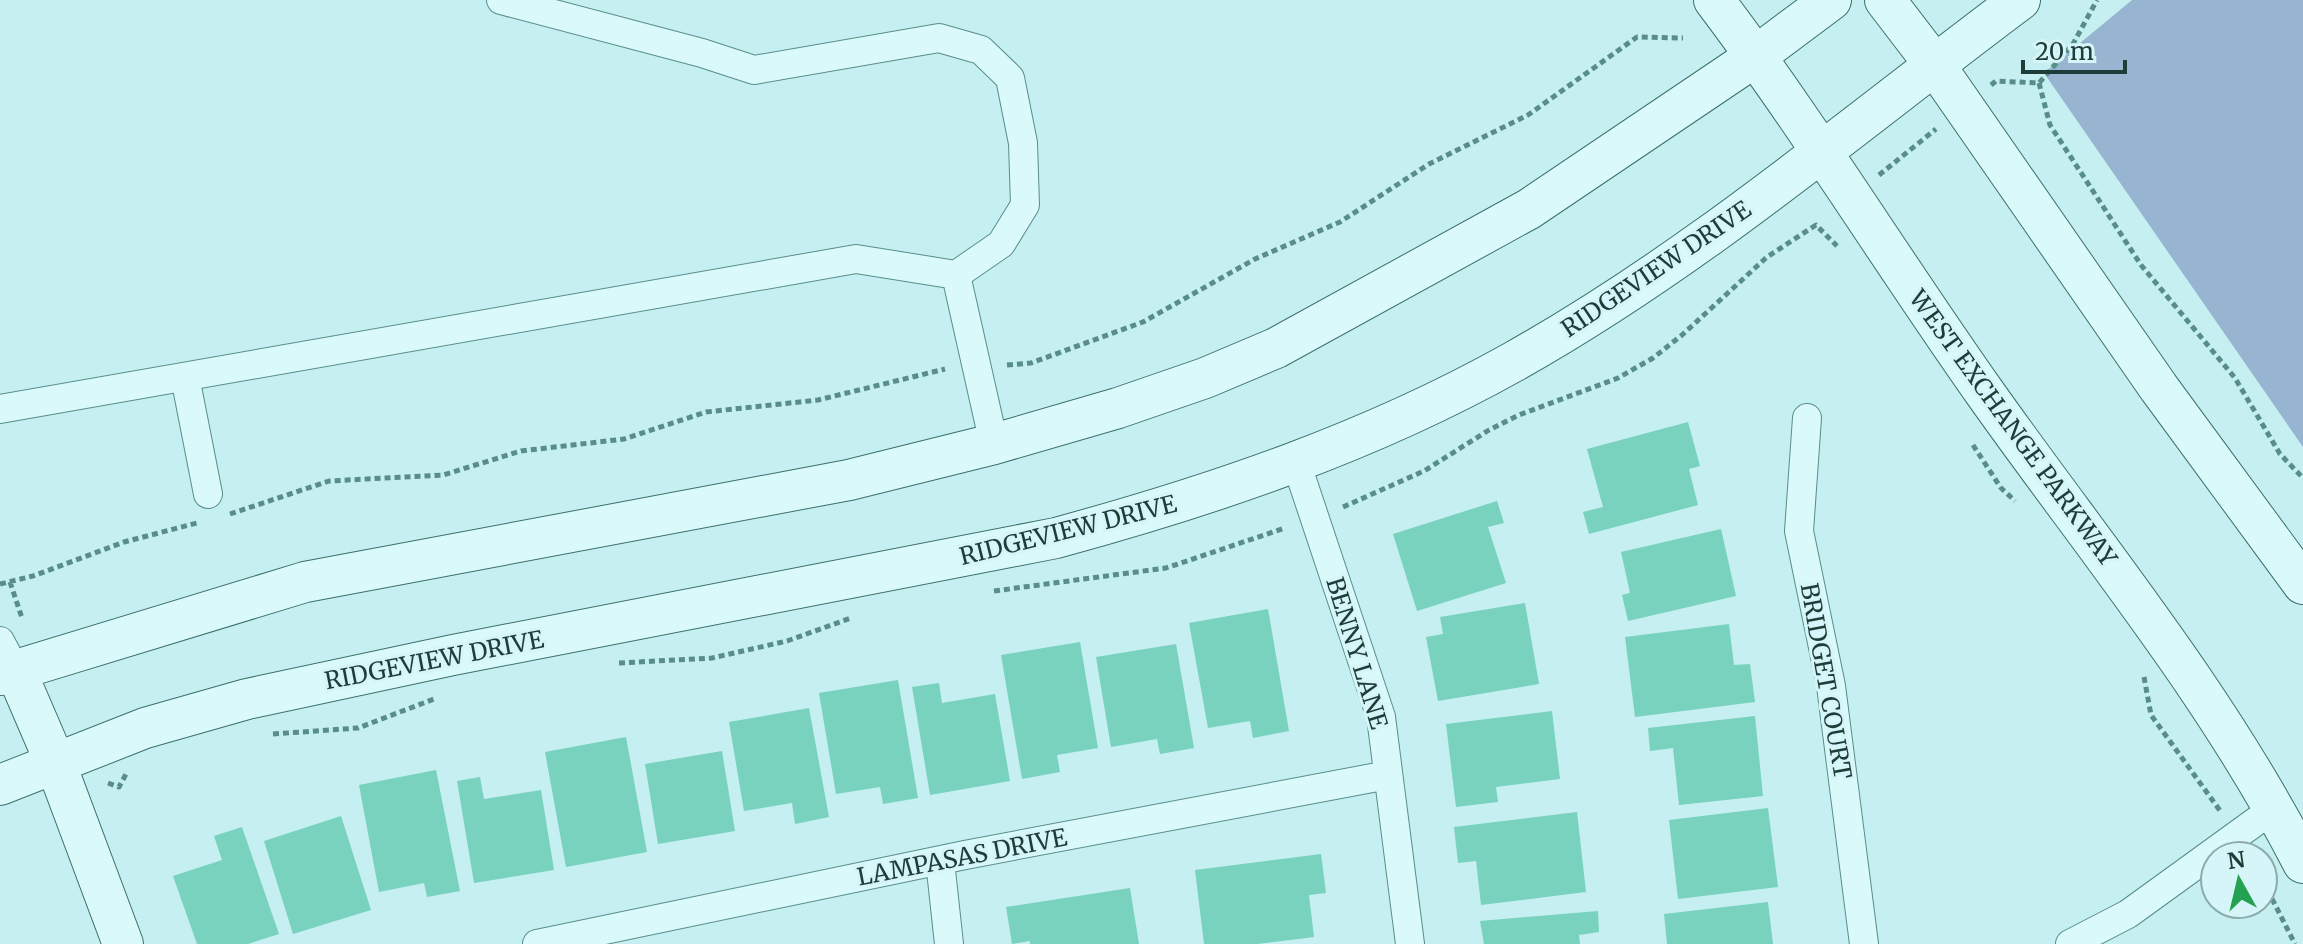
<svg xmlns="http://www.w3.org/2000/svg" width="2303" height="944" font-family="Merriweather,serif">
	<rect width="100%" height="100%" fill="#c5eff1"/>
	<path fill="#97b5d1" d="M2132,0H2303V447L2044,73Z"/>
	<path fill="#78d2be" d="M1688,422L1700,466L1689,469L1698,505L1589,534L1583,512L1603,507L1587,449Z
		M1497,501L1504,523L1488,527L1506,583L1417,611L1393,534Z
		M1721,529L1736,596L1628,621L1622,595L1630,593L1621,552Z
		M1525,603L1539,684L1438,701L1426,637L1443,634L1440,617Z
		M1268,609L1289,731L1253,738L1250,721L1208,728L1189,623Z
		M1729,624L1734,665L1750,664L1755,702L1635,717L1625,637Z
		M1080,642L1098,748L1057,755L1060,772L1022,779L1001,655Z
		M1176,644L1194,748L1160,754L1157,739L1111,747L1096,657Z
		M898,680L918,798L883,804L880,787L836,794L819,693Z
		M939,683L942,703L995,694L1010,781L930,795L912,687Z
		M809,708L829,817L795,824L792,803L744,811L729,722Z
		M1552,711L1560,779L1496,787L1498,802L1456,807L1446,724Z
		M1755,716L1763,796L1679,805L1673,748L1650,751L1648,728Z
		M626,737L647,852L566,867L545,752Z
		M722,751L735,831L658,844L645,764Z
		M436,770L460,891L427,897L424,883L379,892L359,785Z
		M480,777L484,799L541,790L554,870L474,883L457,781Z
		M1768,808L1778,887L1678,899L1669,820Z
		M1577,812L1586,892L1481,905L1476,861L1458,863L1454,827Z
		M341,816L371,910L293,934L264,841Z
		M242,827L279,934L248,944H197L173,876L222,860L214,836Z
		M1321,854L1326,893L1309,895L1314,937L1257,944H1204L1195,870Z
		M1130,888L1139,944H1030V941L1012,944L1006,907Z
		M1768,902L1773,944H1667L1664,914Z
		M1598,911L1599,932L1579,935L1580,944H1484L1480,921Z"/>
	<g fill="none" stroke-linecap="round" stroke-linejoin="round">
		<g stroke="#598e88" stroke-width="30">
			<path id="street" d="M956,275L994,444
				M185,377L208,494
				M0,409L856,259L956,275L1001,244L1025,205L1023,143L1010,78L981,50L939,38L754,70L702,53L501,0
				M1807,418L1799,531L1831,686L1864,944
				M1296,462L1381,717L1410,944
				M0,641L15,669
				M940,861L949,944
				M537,944L965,855L1388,775
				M2070,944L2128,914L2273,809"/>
		</g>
		<g stroke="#3c7069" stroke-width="42">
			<path id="secondary" d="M1714,0C1810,127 1893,263 1985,393C2094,547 2216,693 2303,863
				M1885,0L1934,64L2159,388L2303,584
				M15,669L55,762L123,944
				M0,675L305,582L849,480L994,444L1118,408L1205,378L1276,348L1529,209L1756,56L1831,0
				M0,785L145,728L247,699L453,655L1056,538C1214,495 1370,442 1513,362C1695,260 1854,124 2020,0"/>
		</g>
		<path stroke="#598e88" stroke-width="5" stroke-dasharray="6 4" stroke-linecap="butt" d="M2039,83L2050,125L2141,265L2235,378L2280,454L2303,478
			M1991,85L1996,81L2039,83L2073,44L2097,0
			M1879,175L1936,129
			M1007,365L1031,363L1143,322L1255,259L1340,222L1429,164L1528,115L1637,37L1683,38
			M1973,445L2001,488L2015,501
			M1343,507L1424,471L1489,430L1519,415L1618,378L1653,358L1682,335L1767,257L1816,225L1837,246
			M230,514L329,481L443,475L521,451L624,439L706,412L818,400L945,369
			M10,582L22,618
			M0,584L33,576L124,542L197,523
			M994,591L1166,568L1285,528
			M619,663L712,658L787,641L851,618
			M2144,677L2151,715L2221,812
			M273,734L358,728L434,699
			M108,783L119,787L126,774
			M2263,881L2295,944"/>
		<use href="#street" stroke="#d9f9fb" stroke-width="28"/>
		<use href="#secondary" stroke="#d9f9fb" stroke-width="40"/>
	</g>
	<g text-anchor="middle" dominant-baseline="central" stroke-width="6" stroke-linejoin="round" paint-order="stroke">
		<g font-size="24" fill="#1e3d38" stroke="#d5f5f8">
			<text transform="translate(1656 269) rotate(-34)">RIDGEVIEW DRIVE</text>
			<text transform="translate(2013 428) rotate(54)">WEST EXCHANGE PARKWAY</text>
			<text transform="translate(1068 530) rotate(-14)">RIDGEVIEW DRIVE</text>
			<text transform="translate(1357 653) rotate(73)">BENNY LANE</text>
			<text transform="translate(434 660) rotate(-11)">RIDGEVIEW DRIVE</text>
			<text transform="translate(1826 681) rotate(80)">BRIDGET COURT</text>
			<text transform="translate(962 857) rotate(-11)">LAMPASAS DRIVE</text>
		</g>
	</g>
	<g transform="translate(2239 880) rotate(352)"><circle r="38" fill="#d5f5f8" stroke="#8cabab" stroke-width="2"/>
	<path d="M0-6L14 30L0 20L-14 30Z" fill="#25a251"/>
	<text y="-12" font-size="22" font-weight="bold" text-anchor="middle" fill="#1e3d38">N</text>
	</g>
	<path d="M2023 60v12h102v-12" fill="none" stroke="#1e3d38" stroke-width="4"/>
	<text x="2035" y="60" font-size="24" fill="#1e3d38" stroke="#d5f5f8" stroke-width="6" paint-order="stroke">20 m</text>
</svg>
